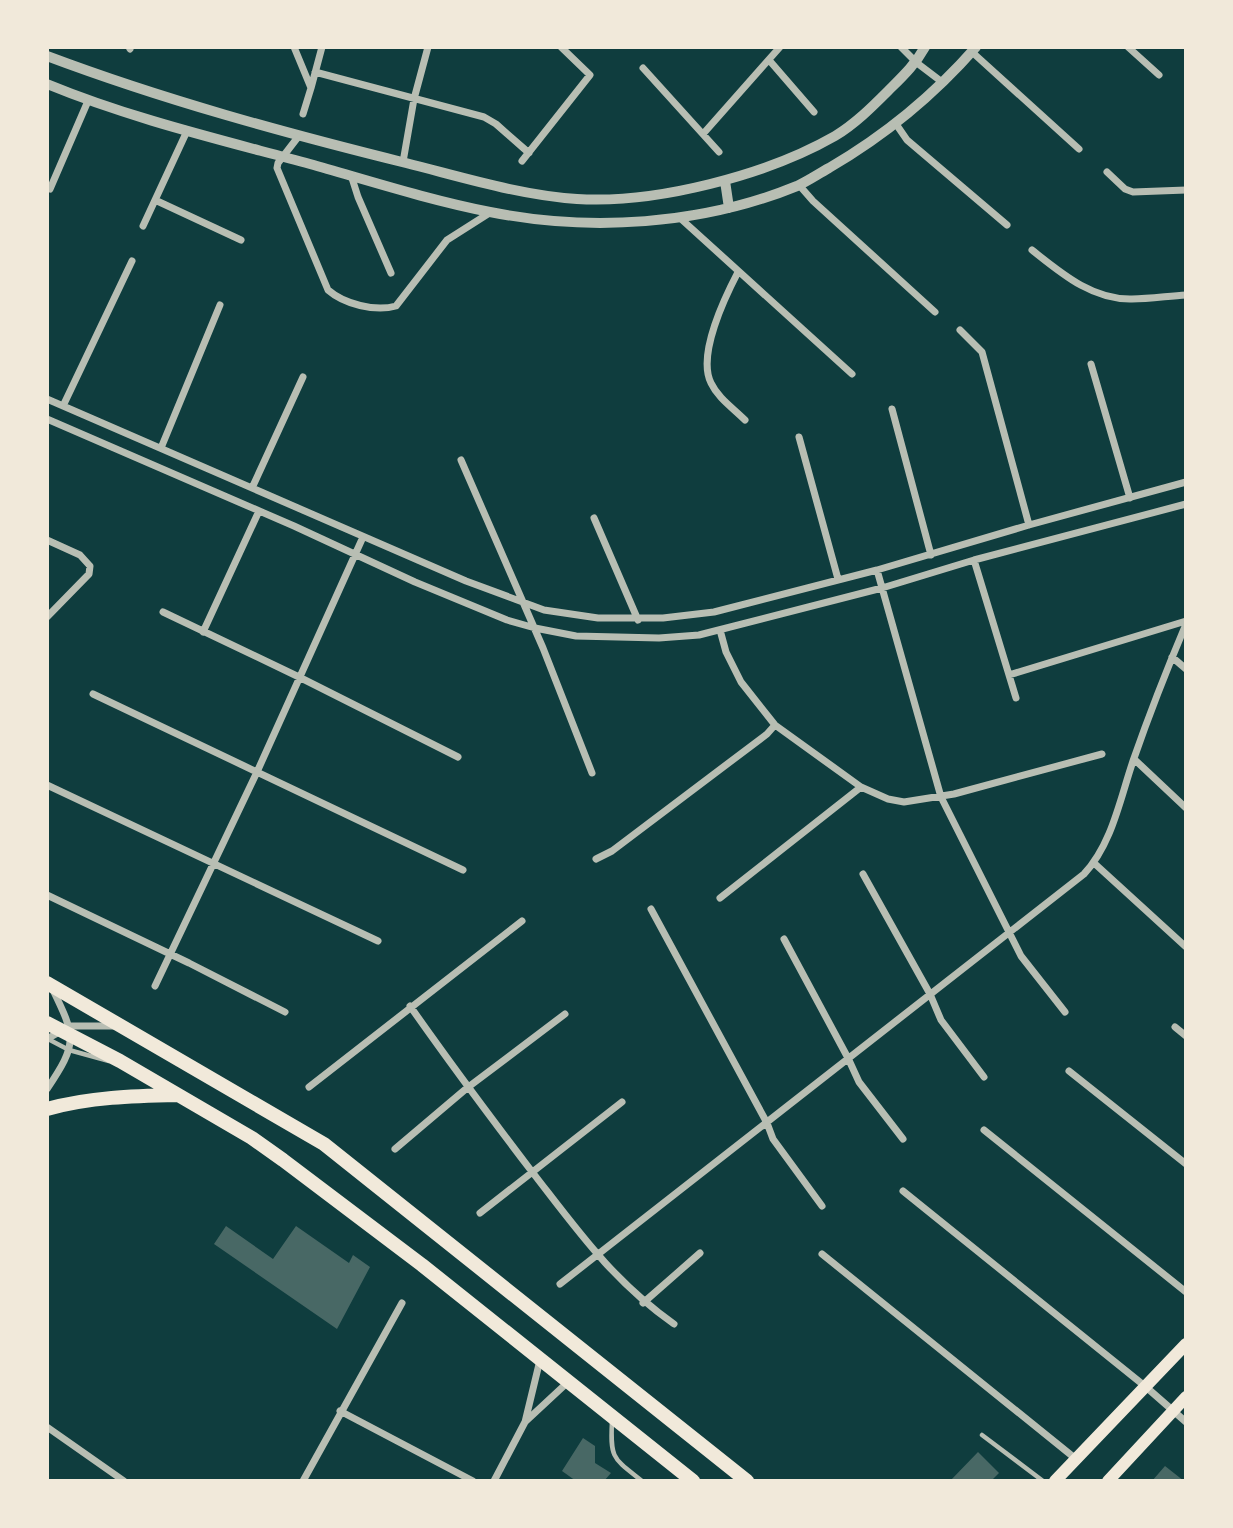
<svg xmlns="http://www.w3.org/2000/svg" width="1233" height="1528" font-family="'Golos Text',sans-serif">
	<rect width="100%" height="100%" fill="#0f3d3e"/>
	<path fill="#486865" d="M226,1226L273,1259L296,1226L349,1263L353,1255L370,1267L337,1329L214,1244Z
		M583,1438L595,1446V1463L611,1473L604,1481H576L562,1471Z
		M978,1452L999,1473L991,1481H950Z
		M1165,1466L1184,1481H1152Z"/>
	<g fill="none" stroke-linecap="round" stroke-linejoin="round">
		<path stroke="#b8beb3" stroke-width="4.5" d="M48,1039L69,1050L109,1061
			M612,1421C610,1459 613,1458 642,1481
			M982,1435L1043,1481"/>
		<path stroke="#b8beb3" stroke-width="7" d="M129,47L130,49
			M294,47L311,88L303,114
			M901,47L917,63L942,82
			M1128,47L1159,75
			M972,52L1079,149
			M769,60L814,112
			M643,68L719,152
			M315,72L484,117L496,124L529,153
			M311,88L322,47
			M896,124L907,140L1007,225
			M703,134L780,47
			M298,137L278,163L277,168L328,290C344,304 375,312 396,306L447,240L491,212
			M522,161L590,75L561,47
			M403,162L414,99L428,47
			M1107,172L1125,189L1133,192L1186,190
			M351,175L358,197L391,273
			M799,185L813,201L935,312
			M50,189L88,101
			M155,200L241,240
			M680,218L852,374
			M143,226L187,131
			M1032,250C1061,273 1092,300 1132,299C1150,299 1168,296 1186,295
			M738,272C725,297 697,355 711,383C718,398 733,408 745,420
			M960,330L982,352L1029,525
			M1091,364L1130,498
			M47,399L466,581L544,610L598,618H663L714,612L877,570L1029,525L1186,482
			M63,406L132,261
			M892,409L931,555
			M47,419L294,526L415,582L507,620L535,628L576,636L659,638L699,635L882,588L974,560L1186,504
			M799,437L838,579
			M161,448L220,305
			M461,460L543,648L592,773
			M252,488L303,377
			M594,518L638,620
			M47,540L80,555L90,566L89,574L47,617
			M974,560L1016,698
			M877,570L941,797L1021,956L1065,1012
			M163,612L299,677L458,757
			M720,630L726,652L741,682L775,725L861,787L888,799L904,802L954,794L1102,754
			M203,632L259,511
			M1172,657L1186,669
			M1009,675L1186,621
			M93,694L463,870
			M1134,759L1186,808
			M47,785L378,941
			M596,859L612,851L767,734L775,725
			M1094,863L1186,947
			M863,874L930,994L941,1020L984,1077
			M47,895L189,963L285,1012
			M720,898L861,787
			M651,909L767,1123L773,1139L822,1206
			M784,939L848,1058L859,1082L903,1139
			M155,986L257,772L363,537
			M410,1006C450,1063 491,1118 533,1173C578,1231 613,1281 674,1324
			M1175,1027L1186,1036
			M47,1039L70,1026H114
			M1069,1071L1186,1164
			M309,1087L522,921
			M47,1089C78,1043 76,1037 52,988
			M984,1130L1186,1292
			M395,1149L467,1088L565,1014
			M903,1191L1146,1387L1186,1422
			M480,1213L622,1102
			M822,1254L1076,1459
			M560,1284L1084,874C1112,844 1120,799 1133,761C1149,715 1167,669 1186,624
			M643,1303L700,1253
			M340,1411L473,1481
			M525,1422L568,1382
			M47,1427L124,1481
			M303,1481L402,1303
			M494,1481L525,1422L540,1360"/>
		<path stroke="#b8beb3" stroke-width="10" d="M47,56C164,100 285,133 406,163C462,177 519,195 577,199C656,204 767,175 835,136C855,124 872,107 888,91C902,77 915,65 925,47
			M47,84C132,119 222,140 310,164C370,181 429,200 490,212C590,232 702,225 797,186C808,181 818,174 829,168C884,136 934,95 976,47
			M725,181L729,208"/>
		<path stroke="#f1e9da" stroke-width="12" d="M1055,1481L1186,1344
			M1108,1481L1186,1397"/>
		<path stroke="#f1e9da" stroke-width="14" d="M47,983L324,1144L747,1481
			M47,1023L120,1061L252,1138L283,1160L422,1265L693,1481
			M47,1109C90,1097 133,1096 178,1095"/>
	</g>
	<rect width="1233" height="1528" fill="none" stroke="#f1e9da" stroke-width="98"/>
</svg>
